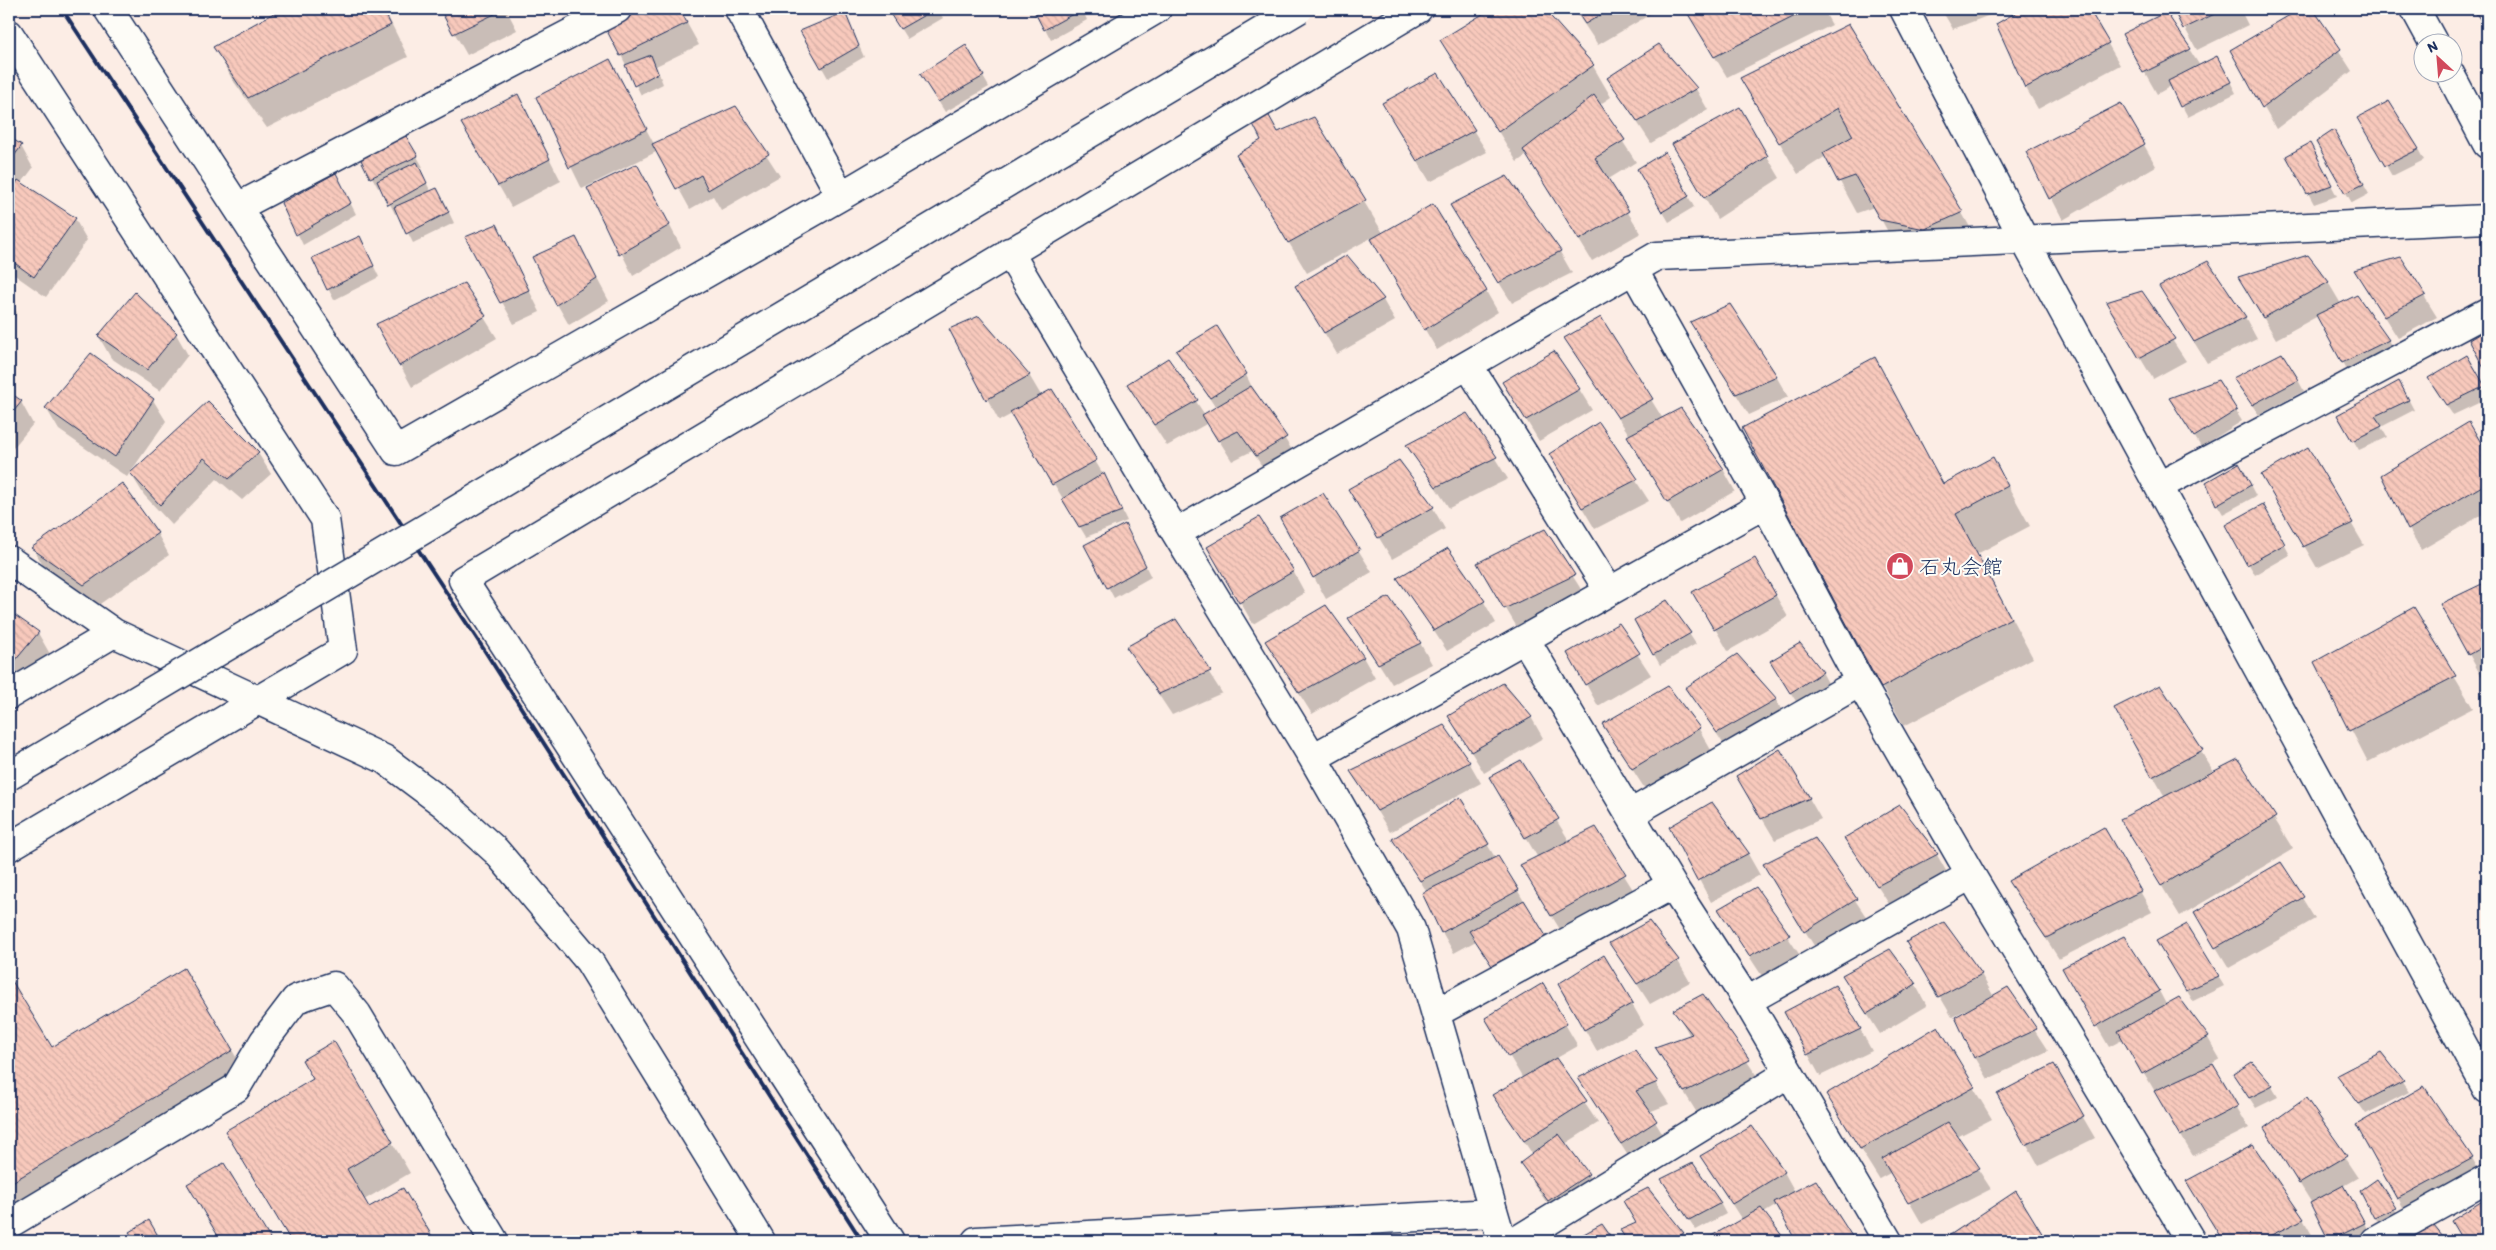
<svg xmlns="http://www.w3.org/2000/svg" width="2496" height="1250" font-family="Itim,'Klee One',sans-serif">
	<defs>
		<pattern id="building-back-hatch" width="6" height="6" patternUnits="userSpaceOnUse" patternTransform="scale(1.25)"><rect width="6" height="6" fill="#f8c9bc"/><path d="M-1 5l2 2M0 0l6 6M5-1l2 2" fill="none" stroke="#d4ada4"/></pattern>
	</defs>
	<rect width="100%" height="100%" fill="#fcede5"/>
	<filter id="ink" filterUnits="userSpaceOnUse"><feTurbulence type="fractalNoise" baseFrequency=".02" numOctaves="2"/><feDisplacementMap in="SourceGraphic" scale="10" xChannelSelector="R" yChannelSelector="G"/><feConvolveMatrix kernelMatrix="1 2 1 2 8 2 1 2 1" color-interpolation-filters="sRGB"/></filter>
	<g filter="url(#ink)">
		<path fill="#0003" d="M283,9H384L408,57L267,128L232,79L215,48Z
			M441,9H506L517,30L467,55Z
			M645,9H679L699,45L656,66L663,84L641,95L608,29Z
			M888,9H938L943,18L907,39Z
			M1035,9H1082L1087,20L1051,40Z
			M1493,9H1542L1593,66L1611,97L1599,105L1636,162L1607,180L1641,233L1592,261L1527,155L1517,162L1442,40Z
			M1574,9H1655L1656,11L1598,45Z
			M1686,9H1823L1832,25L1727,77Z
			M1941,9H1987L1990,15L1953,29Z
			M2025,9H2088L2120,65L2038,109L2026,88L1997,24Z
			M2174,9H2240L2248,25L2197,50Z
			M2303,9H2312L2352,71L2276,129L2232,51Z
			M2473,9H2487V30L2476,14Z
			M2166,13L2200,66L2223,68L2236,93L2188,117L2171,86L2157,94L2123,34Z
			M845,14L864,57L828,78L802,32Z
			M1849,25L1962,213L1979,243L1943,259L1899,251L1874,207L1857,213L1826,156L1798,174L1760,109Z
			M1659,46L1696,89L1708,110L1651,143L1608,78Z
			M966,47L989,87L945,112L928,85Z
			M1438,75L1487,152L1430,182L1396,125Z
			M621,82L654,144L736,108L780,176L721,210L713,196L690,209L658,151L582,189L537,97Z
			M517,95L561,181L511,207L463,124Z
			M2121,105L2156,166L2063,220L2028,153Z
			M1739,109L1780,178L1717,219L1673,144Z
			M1313,118L1383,233L1486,291L1498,312L1437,350L1371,238L1307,273L1255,186L1277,134Z
			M2359,118L2418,149L2424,160L2392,176Z
			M403,132L423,167L419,168L431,192L443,200L454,223L413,243L398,213L395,214L381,186L378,188L360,155Z
			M2334,132L2369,194L2352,203L2317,143Z
			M9,139L21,146L33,168L21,184L75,219L87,240L46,297L9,271Z
			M1665,154L1694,207L1669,222L1638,170Z
			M2315,155L2337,196L2314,204L2288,156Z
			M1506,178L1560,252L1572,273L1512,303L1464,227Z
			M341,185L356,214L303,245L283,203Z
			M649,186L681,247L633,276L589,188Z
			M497,226L540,312L514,324L467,237Z
			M365,248L379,277L334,300L313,259Z
			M1347,256L1383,300L1395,321L1337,354L1309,307Z
			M2307,257L2328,282L2341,304L2388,340L2400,361L2355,384L2318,316L2276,339L2240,278Z
			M2401,259L2437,317L2398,338L2368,292Z
			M587,260L609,301L569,325L557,304Z
			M463,284L497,338L412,387L400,365Z
			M2160,287L2245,317L2257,339L2207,363Z
			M2141,293L2186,361L2153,379L2120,324Z
			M9,298L17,313L9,325Z
			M1601,319L1663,419L1723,469L1735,491L1680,523L1630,436L1566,339Z
			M1692,323L1776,376L1788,397L1749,415Z
			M951,330L1029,375L1042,397L1052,391L1108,482L1127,521L1086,537L1012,414L999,421Z
			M176,334L188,355L160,391L111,358L99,337Z
			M1178,352L1246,375L1257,397L1298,459L1269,477L1252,451L1232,461L1208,423L1167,446L1141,406L1168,359L1205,415L1216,408Z
			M91,355L153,400L166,421L127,477L59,430L46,408Z
			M2467,357L2487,392V399L2453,415L2435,389Z
			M1875,359L1944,485L1993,459L2030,526L1977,554L2033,658L1904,726L1882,687Z
			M2298,380L2304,391L2259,415L2241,389Z
			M2217,381L2242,421L2201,447L2177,408Z
			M1503,382L1579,389L1592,410L1539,441Z
			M9,393L21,402L33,424L9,453Z
			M2405,393L2414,410L2381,427L2387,437L2359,450L2339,416Z
			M208,403L258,453L271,474L242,500L217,479L172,525L144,495L131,474Z
			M1467,414L1508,479L1449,508L1408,445Z
			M1599,424L1649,501L1595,529L1563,476Z
			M2468,424L2487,455V512L2421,550L2409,529Z
			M2307,448L2364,545L2317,568L2263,475Z
			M1399,461L1433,508L1445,529L1392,559L1362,510Z
			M2239,464L2256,496L2223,514L2217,504Z
			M1323,494L1372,572L1326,599L1281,518Z
			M2269,516L2290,555L2255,575L2227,525Z
			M1544,531L1586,597L1518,629L1479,563Z
			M157,533L169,555L97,606L45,569L33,548Z
			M1131,537L1151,577L1114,598L1086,546Z
			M1209,547L1293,571L1305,593L1253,624Z
			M1755,559L1788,617L1728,651L1694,592Z
			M1399,578L1484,602L1496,623L1447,651Z
			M2483,585L2487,591V642L2482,645L2483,648L2487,645V672L2481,676L2469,654Z
			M1667,601L1696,644L1660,665L1635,621Z
			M2414,609L2473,708L2368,762L2316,662Z
			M9,613L38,633L50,654L12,700L9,697Z
			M1350,619L1420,643L1432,664L1392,684Z
			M1176,621L1222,693L1172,715L1127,647Z
			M1618,625L1651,675L1598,706L1586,684Z
			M1737,656L1776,700L1788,721L1730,754L1687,688Z
			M1363,657L1375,678L1312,714L1279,662Z
			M1778,672H1822L1828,683L1797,703Z
			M1667,687L1699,729L1711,750L1645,789L1603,724Z
			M2160,687L2214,772L2238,760L2293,849L2180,916L2140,850L2165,797L2153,776Z
			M1449,716L1531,717L1543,738L1484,773Z
			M1469,762L1481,783L1390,832L1352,772Z
			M1520,762L1570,842L1595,829L1637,896L1564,936L1534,887L1538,858L1503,799Z
			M1750,798H1809L1821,819L1775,840Z
			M1460,799L1496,859L1498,858L1518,891L1557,958L1506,986L1476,941L1454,953L1442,932L1427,892L1394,839Z
			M1900,807L1937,855L1949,876L1891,907L1846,838Z
			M1671,827L1748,854L1760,875L1711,902Z
			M2104,829L2152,912L2059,959L2010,882Z
			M1814,839L1869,921L1818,952L1777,886Z
			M2281,864L2315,919L2229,968L2208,934Z
			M1756,889L1801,957L1762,976L1719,910Z
			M1648,923L1678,961L1690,982L1650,1004L1611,944Z
			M2187,925L2224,986L2193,1001L2158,942Z
			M1908,942L1981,974L1994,997L2008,989L2048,1051L1988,1079L1975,1057L1965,1010L1952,1017Z
			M2064,969L2159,991L2167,1006L2179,999L2208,1038L2220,1059L2211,1064L2249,1128L2193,1156L2124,1039L2109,1047Z
			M1843,976L1915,984L1927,1006L1880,1034Z
			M9,979L51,1049L232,1050L250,1081L18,1221L9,1206Z
			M1559,984L1632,1004L1644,1025L1597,1051Z
			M1542,985L1578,1046L1555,1059L1598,1123L1565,1144L1588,1175L1600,1196L1561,1222L1534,1185L1522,1163L1533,1155L1494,1096L1523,1079L1487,1018Z
			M1702,995L1761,1082L1697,1113L1657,1048L1690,1036L1675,1010Z
			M1937,1027L1992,1119L1957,1137L1991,1189L1922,1224L1892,1172L1879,1179L1845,1125Z
			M1860,1029L1872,1051L1820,1076L1808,1054Z
			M334,1043L410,1173L364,1200L369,1209L403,1189L433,1241H292L245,1162L314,1080Z
			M1634,1051L1669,1104L1649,1112L1668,1143L1634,1165L1592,1100Z
			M2381,1054L2409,1092L2366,1114L2339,1076Z
			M2251,1064L2272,1087L2278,1097L2256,1108L2241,1085Z
			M2053,1066L2095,1138L2039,1166L1999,1095Z
			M2306,1100L2358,1178L2344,1186L2370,1234L2356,1241H2331L2313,1205L2278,1149Z
			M1701,1156L1784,1172L1795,1192L1815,1182L1853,1241H1798L1777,1205L1764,1213L1785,1241H1709L1708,1239L1742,1220Z
			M2472,1158L2484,1179L2410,1220L2398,1198Z
			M2377,1181L2401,1219L2381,1228L2362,1192Z
			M1669,1190L1720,1203L1726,1214L1696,1230Z
			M2016,1193L2045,1241H1943Z
			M2487,1199V1241H2464L2452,1222Z
			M2200,1203L2303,1219L2315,1240L2224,1241Z
			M1638,1224L1683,1233L1687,1241H1628L1622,1231Z"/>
		<path fill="url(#building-back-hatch)" stroke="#1b2f5e" d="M281,9H383L391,25L248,98L213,47Z
			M440,9H505L453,34Z
			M643,9H680L687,23L620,56L606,29Z
			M887,9H935L900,29Z
			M1033,9H1082L1044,30Z
			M1491,9H1544L1594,65L1498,132L1440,40Z
			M1575,9H1611L1585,24Z
			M1685,9H1809L1714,57Z
			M2022,9H2089L2109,43L2025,88L1996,24Z
			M2173,9H2225L2183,29Z
			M2300,9H2313L2341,49L2262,108L2230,50Z
			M2473,9H2487V29Z
			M845,12L859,46L821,68L800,31Z
			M2166,12L2191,49L2143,73L2122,34Z
			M1849,24L1963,212L1925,229L1880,220L1855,176L1838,182L1823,153L1853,136L1838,108L1779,143L1740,78Z
			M1659,44L1697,88L1638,122L1607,78Z
			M966,45L984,76L938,102L920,74Z
			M651,55L658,73L634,86L625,65Z
			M2217,56L2231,82L2180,107L2168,81Z
			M610,59L647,129L569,168L536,97Z
			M1438,73L1475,130L1417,161L1382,103Z
			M518,94L550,159L498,186L461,123Z
			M1594,95L1625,140L1595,158L1629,211L1579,240L1523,150Z
			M2389,101L2419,149L2385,166L2357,118Z
			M2121,103L2145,144L2049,199L2026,152Z
			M736,106L769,154L708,190L701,175L676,189L652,144Z
			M1740,107L1768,156L1704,198L1672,144Z
			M1268,114L1278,132L1314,117L1366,200L1288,243L1236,155L1261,140L1252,122Z
			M2334,130L2364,184L2345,193L2316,142Z
			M403,131L418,156L370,178L358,154Z
			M9,137L22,145L9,163Z
			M2310,143L2332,185L2307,194L2286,156Z
			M1665,152L1689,196L1662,212L1637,169Z
			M417,162L427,183L388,205L377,181Z
			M637,164L670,225L619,255L587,188Z
			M336,173L351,203L296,235L281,203Z
			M1507,176L1561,251L1498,283L1450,205Z
			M18,180L76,218L34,277L9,259V195Z
			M437,188L449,212L406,234L394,207Z
			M1433,204L1487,291L1424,330L1371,239Z
			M497,224L529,290L500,303L465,237Z
			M360,236L374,266L327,290L312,258Z
			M576,237L597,279L556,305L532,257Z
			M1347,255L1384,299L1324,333L1295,286Z
			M2308,255L2329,282L2263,318L2238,277Z
			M2401,257L2426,295L2384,317L2354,270Z
			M2208,261L2246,317L2194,342L2159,286Z
			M464,283L486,316L399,366L376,324Z
			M2142,291L2175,339L2139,358L2106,302Z
			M135,292L177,333L147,370L98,336Z
			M2357,295L2389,340L2342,363L2316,315Z
			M1730,304L1777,376L1736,394L1690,322Z
			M979,316L1030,375L986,400L949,329Z
			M1601,317L1653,399L1618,418L1564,338Z
			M1217,326L1247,374L1210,398L1176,351Z
			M2487,329V374L2469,340Z
			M1554,351L1580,389L1526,420L1502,382Z
			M91,353L154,399L115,457L45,408Z
			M2282,353L2299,380L2252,405L2233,378Z
			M2467,355L2485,386L2446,405L2428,378Z
			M1875,357L1943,484L1993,457L2008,486L1956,514L2011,618L1881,688L1742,428Z
			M1168,358L1198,400L1154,425L1127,384Z
			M2218,380L2237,410L2194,437L2169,398Z
			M2399,381L2409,400L2375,416L2382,426L2352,441L2337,415Z
			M1251,386L1287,437L1256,456L1238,431L1218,441L1202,415Z
			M1052,389L1097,460L1052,485L1010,412Z
			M9,392L22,401L9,417Z
			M208,401L259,452L229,479L204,458L160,505L130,473Z
			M1681,408L1724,469L1667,502L1627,436Z
			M1467,413L1497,457L1436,487L1406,445Z
			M1599,422L1638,479L1582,508L1549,454Z
			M2469,422L2487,453V483L2408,530L2381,475Z
			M2308,447L2353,523L2303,547L2261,475Z
			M1399,460L1434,507L1378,538L1348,489Z
			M2239,463L2251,485L2216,505L2206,482Z
			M1104,473L1122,511L1079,527L1062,499Z
			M122,483L158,533L84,585L31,548Z
			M1323,493L1360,550L1313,578L1280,518Z
			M2263,504L2285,544L2247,565L2225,525Z
			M1259,517L1294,571L1239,603L1207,547Z
			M1125,524L1146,566L1107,588L1084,545Z
			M1545,529L1575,575L1504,609L1477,563Z
			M1448,548L1485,601L1434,631L1397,578Z
			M1755,558L1776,595L1714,630L1692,592Z
			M2484,583L2487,589V644L2468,655L2440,604Z
			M1389,597L1421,643L1378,664L1348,618Z
			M1667,600L1691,633L1653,655L1634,620Z
			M1326,605L1364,657L1299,693L1265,641Z
			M2414,607L2456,676L2349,731L2314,662Z
			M9,611L39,632L9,668Z
			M1176,619L1211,671L1159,694L1126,647Z
			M1619,623L1640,653L1585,685L1567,653Z
			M1800,643L1823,672L1790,693L1770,661Z
			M1737,654L1777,699L1717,733L1685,688Z
			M1503,683L1532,717L1471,752L1448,716Z
			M2160,685L2203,750L2152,777L2114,708Z
			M1668,686L1700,728L1632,769L1602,724Z
			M2487,690V700L2483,692Z
			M1444,725L1470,762L1377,811L1350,771Z
			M1780,749L1810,798L1761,819L1736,776Z
			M2238,759L2276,817L2161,886L2120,819Z
			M1521,760L1559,819L1525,838L1489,777Z
			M1460,797L1489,844L1420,881L1392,839Z
			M1712,802L1749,853L1697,881L1669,827Z
			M1900,805L1938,854L1877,886L1844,838Z
			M1596,827L1626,874L1551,916L1520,865Z
			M2104,827L2141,891L2046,938L2008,881Z
			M1815,838L1857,899L1804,932L1763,864Z
			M1498,856L1519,890L1441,933L1422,893Z
			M2281,862L2304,897L2215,948L2194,912Z
			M1756,887L1790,935L1749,956L1718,909Z
			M1524,900L1546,936L1492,966L1469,931Z
			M1649,921L1679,960L1637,984L1609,943Z
			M1944,922L1982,974L1938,997L1906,942Z
			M2187,924L2219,976L2186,991L2156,941Z
			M2124,936L2160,991L2095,1027L2062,968Z
			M1890,949L1916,984L1867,1014L1842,975Z
			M1604,955L1633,1003L1584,1030L1558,984Z
			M184,968L233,1050L9,1184V976L52,1047Z
			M1543,983L1567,1024L1508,1057L1485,1018Z
			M1835,985L1861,1029L1807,1055L1784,1012Z
			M2008,987L2037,1029L1974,1058L1955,1017Z
			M1703,994L1750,1060L1684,1092L1655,1047L1692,1034L1673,1010Z
			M2179,997L2209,1037L2142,1074L2118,1031Z
			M1938,1026L1975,1087L1860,1149L1826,1094Z
			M334,1041L393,1142L347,1169L369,1207L403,1188L435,1241H291L225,1131L313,1079L302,1060Z
			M1635,1050L1658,1082L1636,1091L1657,1121L1621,1144L1578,1078Z
			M2381,1052L2404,1081L2359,1104L2337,1075Z
			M1556,1058L1587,1101L1524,1141L1492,1095Z
			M2252,1062L2273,1086L2249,1098L2233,1074Z
			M2054,1064L2084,1116L2025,1145L1997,1094Z
			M2213,1064L2238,1106L2180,1136L2154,1091Z
			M2424,1086L2473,1158L2397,1199L2356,1125Z
			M2306,1098L2347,1156L2299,1184L2264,1128Z
			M1948,1122L1980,1168L1908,1203L1882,1159Z
			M1752,1126L1785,1172L1732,1204L1700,1156Z
			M1559,1134L1589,1174L1548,1201L1520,1163Z
			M2253,1145L2304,1219L2259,1241H2223L2186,1181Z
			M224,1163L271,1240L268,1241H221L187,1184Z
			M1693,1163L1721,1203L1689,1220L1661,1179Z
			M2377,1179L2396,1208L2374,1218L2360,1191Z
			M1816,1180L1855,1241H1796L1774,1202Z
			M2344,1185L2365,1223L2329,1241L2310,1203Z
			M1648,1188L1684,1233L1670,1241H1627L1620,1230L1636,1223L1623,1201Z
			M2016,1191L2046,1240L1941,1241Z
			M2487,1198V1241H2463L2451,1221Z
			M1761,1208L1786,1241H1708L1706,1239Z
			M149,1220L161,1241H135L129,1232Z
			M1602,1224L1614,1241H1571Z
			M2434,1225L2447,1241H2405Z"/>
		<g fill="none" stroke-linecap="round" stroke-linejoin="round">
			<g stroke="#1b2f5e" stroke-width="31">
				<path id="minor" d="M108,9L396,451L841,196L1157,9
					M739,9L841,196
					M1904,9L2024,239L2487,1089
					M2415,9L2433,42
					M9,34L325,519L343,650L9,847
					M2449,72L2487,144
					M238,207L617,9
					M1009,252L1176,533L1313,758L1411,929L1502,1241
					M1633,269L1765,504L1860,682L1971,875L2191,1241
					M1468,365L1609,591
					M2159,486L2487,312
					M1176,533L1657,256L2487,219
					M9,560L114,633L384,759L444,804L496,851L589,961L761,1241
					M1525,639L1672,885L1747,1001L1888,1241
					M9,695L114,633
					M1313,758L1765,504
					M1630,814L1860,682
					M1747,1001L1971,875
					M1436,1013L1672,885
					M9,1224L236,1088L264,1041L296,999L334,986L357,1014L494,1241
					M890,1241L463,580L1418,9
					M976,1241L1493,1213
					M1516,1241L1789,1073
					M2375,1241L2487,1179"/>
			</g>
			<use href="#minor" stroke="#fdfcf7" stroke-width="28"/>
			<path stroke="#1b2f5e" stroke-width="4" d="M62,9L481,645L862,1241"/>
			<g stroke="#1b2f5e" stroke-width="31" stroke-linecap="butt">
				<path id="minor-bridge" d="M9,776L1299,9"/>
			</g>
			<use href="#minor-bridge" stroke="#fdfcf7" stroke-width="28"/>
		</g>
	</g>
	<defs>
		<g id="shop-disc" transform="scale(1.4375)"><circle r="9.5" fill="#d1495b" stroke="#fdfcf7"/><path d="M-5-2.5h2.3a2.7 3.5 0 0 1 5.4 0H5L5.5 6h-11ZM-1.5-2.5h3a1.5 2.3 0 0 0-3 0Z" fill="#fff"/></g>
	</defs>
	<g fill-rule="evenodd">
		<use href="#shop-disc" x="1900" y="566"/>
	</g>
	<g text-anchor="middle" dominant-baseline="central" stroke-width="4" stroke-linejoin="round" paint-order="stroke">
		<g font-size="21" fill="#1b2f5e" stroke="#fdfcf7" text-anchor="start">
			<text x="1919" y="566">石丸会館</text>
		</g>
	</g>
	<rect width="2496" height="1250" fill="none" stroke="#fdfcf7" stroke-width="30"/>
	<rect x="15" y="15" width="2466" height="1220" fill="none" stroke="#1b2f5e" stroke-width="2" filter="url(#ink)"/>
	<g transform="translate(2438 58) rotate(334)"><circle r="24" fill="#fdfcf7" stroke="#a3aaba"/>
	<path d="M0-4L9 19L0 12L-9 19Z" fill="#d1495b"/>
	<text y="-8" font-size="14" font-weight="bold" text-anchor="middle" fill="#1b2f5e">N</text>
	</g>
</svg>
